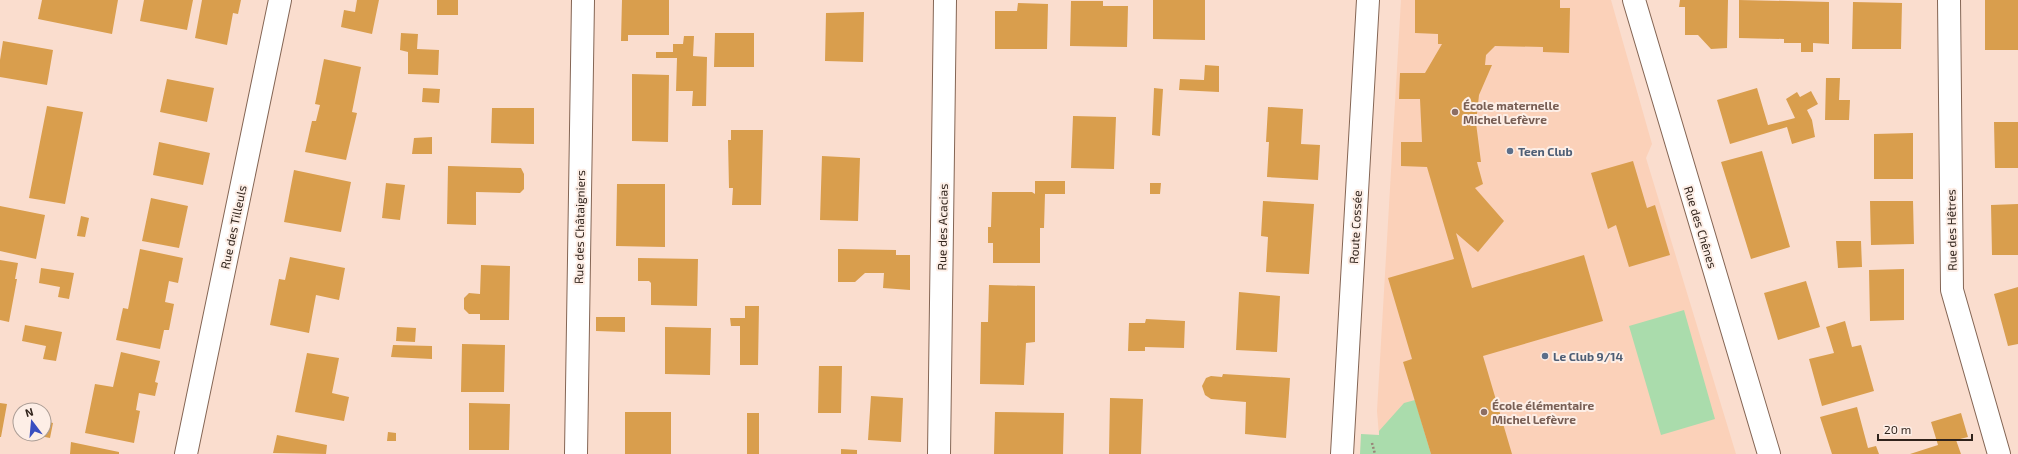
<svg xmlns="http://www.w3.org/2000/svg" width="2018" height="454" font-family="'Exo 2',sans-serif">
	<rect width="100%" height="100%" fill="#faddce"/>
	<path fill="#fbd1b9" d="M1401,0H1611L1652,144L1646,158L1736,454H1385L1379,435L1377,411Z"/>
	<path fill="#aadcac" d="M1684,310L1715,419L1661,435L1629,326Z
		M1415,400L1431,454H1360L1361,434L1379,435V431L1404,403Z"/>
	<path fill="#d99e4d" d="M42,0H118L112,34L38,19Z
		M144,0H193L187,30L140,21Z
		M202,0H241L238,14L233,13L227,45L195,38Z
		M357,0H379L372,34L341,27L344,10L355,12Z
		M437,0H458V15H437Z
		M622,0H669V35H628V41H621Z
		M1153,0H1205V40L1153,39Z
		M1415,0H1560V8H1570L1569,53L1543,52V47L1495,46L1486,55L1485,65H1492L1479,95L1476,123L1481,162H1477L1478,166L1483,184L1475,188L1504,221L1478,252L1456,233L1472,288L1584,255L1603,321L1483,356L1512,454H1431L1403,362L1412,359L1388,278L1454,259L1427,167L1401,166V142H1422L1420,99H1399L1400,73H1425L1442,44H1438V34L1415,33Z
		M1680,0H1728L1727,48L1711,49L1698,35H1685V7H1679Z
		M1739,0L1829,2V44L1813,43V52H1801V43H1784V39L1739,38Z
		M1985,0H2018V50H1985Z
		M1071,1H1103V6H1128L1127,47L1070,46Z
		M1853,2L1902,3L1901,49H1852Z
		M1018,3L1048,4L1047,49H995V11H1017Z
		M864,12L863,62L825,61L826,13Z
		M401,33L418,34L417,49L439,50L438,75L408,74V52L400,50Z
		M715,33H754V67H714Z
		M684,36H694L693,56L707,57L706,106H692L693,91H676L677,58H656V52H673V44H683Z
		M3,41L53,50L47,85L0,77V60Z
		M324,59L361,67L352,112L357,113L346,160L305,152L312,121H316L320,105L315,104Z
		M1205,65L1219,66V92L1179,90L1180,79L1204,80Z
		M632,74L669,75L668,142L632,141Z
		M1826,78H1840L1839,100H1850L1849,120H1825Z
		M167,79L214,88L207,122L160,112Z
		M423,88L440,89L439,103L422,102Z
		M1154,88L1163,89L1160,136L1152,135Z
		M1757,88L1768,125L1795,118L1786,99L1797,92L1800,97L1811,91L1818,104L1807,110L1812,120L1815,137L1792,144L1787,127L1730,144L1717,100Z
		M47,106L83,112L65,204L29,198Z
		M1268,107L1303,109L1301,144L1320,145L1318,180L1267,177L1269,142H1266Z
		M492,108H534V144L491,143Z
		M1073,116L1116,117L1114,169L1071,168Z
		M1994,122H2018V168H1995Z
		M731,130H763L761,205H732L733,188H729L728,140H731Z
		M1913,133V179H1874V134Z
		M432,137V154H412L414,138Z
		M159,142L210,153L203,185L153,175Z
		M1762,151L1790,247L1751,259L1721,162Z
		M822,156L860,158L858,221L820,220Z
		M1633,161L1647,208L1655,205L1670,255L1629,267L1616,225L1608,229L1591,173Z
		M448,166L521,168L524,174V189L520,193L476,192V225L447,224Z
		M294,170L351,182L341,232L284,222Z
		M1035,181H1065V194H1045L1044,228H1040V263H993V243H988V227H991L992,192H1032L1035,194Z
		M386,183L405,185L400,220L382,218Z
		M1150,183H1161L1160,194H1150Z
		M617,184H665V247L616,246Z
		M151,198L188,206L179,248L142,241Z
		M1263,201L1314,204L1309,274L1266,272L1268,237L1261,236Z
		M1870,201H1913L1914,244L1871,245Z
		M2018,204V255H1992L1991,205Z
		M0,206L45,215L36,259L0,251Z
		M81,216L89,218L85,237L77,236Z
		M1836,241H1861L1862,267L1838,268Z
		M140,249L183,258L178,283L169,281L165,302L174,304L169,330H164L160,349L116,340L123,308L128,309Z
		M838,249L896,250V255H910V290L883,288L884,273H865L855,282H838Z
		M290,257L345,268L339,300L316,295L309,333L270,325L279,279L285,280Z
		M638,258L698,259L697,306L651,305V283L649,281H638Z
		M0,260L18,263L15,279H17L9,322L0,320Z
		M481,265L510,266L509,320H480V314H469L464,309V298L469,293L480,294Z
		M41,268L74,273L69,299L58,297L60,287L39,283Z
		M1904,269V320L1870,321L1869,270Z
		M1806,281L1820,327L1778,340L1764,293Z
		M989,285L1035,286V342L1026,343L1024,385L980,384L981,322H988Z
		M2018,287V344L2008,346L1994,294Z
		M1239,292L1280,296L1277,352L1236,350Z
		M745,306H759L758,365H740V326H731L730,318H745Z
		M596,317H625V332L596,331Z
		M1146,319L1185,321L1184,348L1145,347V351H1128L1129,323H1145Z
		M1845,321L1852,347L1861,345L1874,391L1822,406L1809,359L1834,353L1826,327Z
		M25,325L62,332L56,361L43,359L46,346L22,341Z
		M397,327L416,328L415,342L396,341Z
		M665,327L711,328L710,375L665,374Z
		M462,344L505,345L504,392H461Z
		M393,345L432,346V359L391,357Z
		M121,352L160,361L155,382L158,383L155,396L139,393L136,410L140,411L134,443L85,433L95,384L113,387Z
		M307,353L339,358L332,393L349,397L344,421L295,412Z
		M819,366H842L841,413H818Z
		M1223,374L1290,378L1286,438L1245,434L1246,402L1211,399L1205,395L1202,386L1206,378L1211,376L1222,377Z
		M871,396L903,398L901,442L868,440Z
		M1110,398L1143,399L1141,454H1109Z
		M0,403L7,404L1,437H0Z
		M469,403L510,404L509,450H469Z
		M1857,407L1868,448L1876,446L1879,454H1832L1820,417Z
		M625,412H671V454H625Z
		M995,412L1064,413L1063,454H994Z
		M747,413H759V454H747Z
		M1961,413L1968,437L1956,440L1961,454H1910L1938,445L1931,422Z
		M44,421L53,423L50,438L35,435L44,434Z
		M388,432L396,433V441H387Z
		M277,435L327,445L326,454L273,453Z
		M71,442L119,452V454H70Z
		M841,449L857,450V454H841Z"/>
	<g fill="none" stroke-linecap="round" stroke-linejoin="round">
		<g stroke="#846554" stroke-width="24">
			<path id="minor" d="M1634,0L1769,454
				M1949,0L1952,290L1999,454
				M186,454L280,0
				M576,454L583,0
				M939,454L945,0
				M1342,454L1368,0"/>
		</g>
		<path stroke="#998478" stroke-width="2.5" stroke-dasharray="2 2" stroke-linecap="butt" d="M1372,443L1375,454"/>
		<use href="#minor" stroke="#fff" stroke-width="22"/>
	</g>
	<g fill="#8d6e63" stroke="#fdeee6" stroke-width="1.5">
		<circle cx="1455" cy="112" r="4"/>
		<circle cx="1484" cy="412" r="4"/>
	</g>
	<g fill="#5c6f8a" stroke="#fdeee6" stroke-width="1.5">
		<circle cx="1510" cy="151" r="4"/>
		<circle cx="1545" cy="356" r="4"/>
	</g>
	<g text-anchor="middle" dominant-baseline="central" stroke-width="4" stroke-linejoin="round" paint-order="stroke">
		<g font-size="12" font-weight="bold" fill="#785e54" stroke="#fdeee6" text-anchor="start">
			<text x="1463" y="105">École maternelle<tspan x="1463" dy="14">Michel Lefèvre</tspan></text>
			<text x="1492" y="405">École élémentaire<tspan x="1492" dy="14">Michel Lefèvre</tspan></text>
		</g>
		<g font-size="12" font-weight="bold" fill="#4e5e75" stroke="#fdeee6" text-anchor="start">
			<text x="1518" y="151">Teen Club</text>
			<text x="1553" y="356">Le Club 9/14</text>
		</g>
		<g font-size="12" fill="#30231b" stroke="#fdeee6">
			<text transform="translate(233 227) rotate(-78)">Rue des Tilleuls</text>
			<text transform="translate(579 227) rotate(-89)">Rue des Châtaigniers</text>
			<text transform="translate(942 227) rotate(-89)">Rue des Acacias</text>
			<text transform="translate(1355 227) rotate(-87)">Route Cossée</text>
			<text transform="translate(1701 227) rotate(73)">Rue des Chênes</text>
			<text transform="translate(1951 230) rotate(-91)">Rue des Hêtres</text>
		</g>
	</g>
	<g transform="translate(32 422) rotate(344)"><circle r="19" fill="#fdeee6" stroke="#ab9d95"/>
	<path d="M0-3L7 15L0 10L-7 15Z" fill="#384ec0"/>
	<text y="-6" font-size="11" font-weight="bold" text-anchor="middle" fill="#30231b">N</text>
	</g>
	<path d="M1878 434v6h94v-6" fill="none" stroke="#30231b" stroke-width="2"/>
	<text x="1884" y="434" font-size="12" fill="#30231b" stroke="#fdeee6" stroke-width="3" paint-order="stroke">20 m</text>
</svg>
